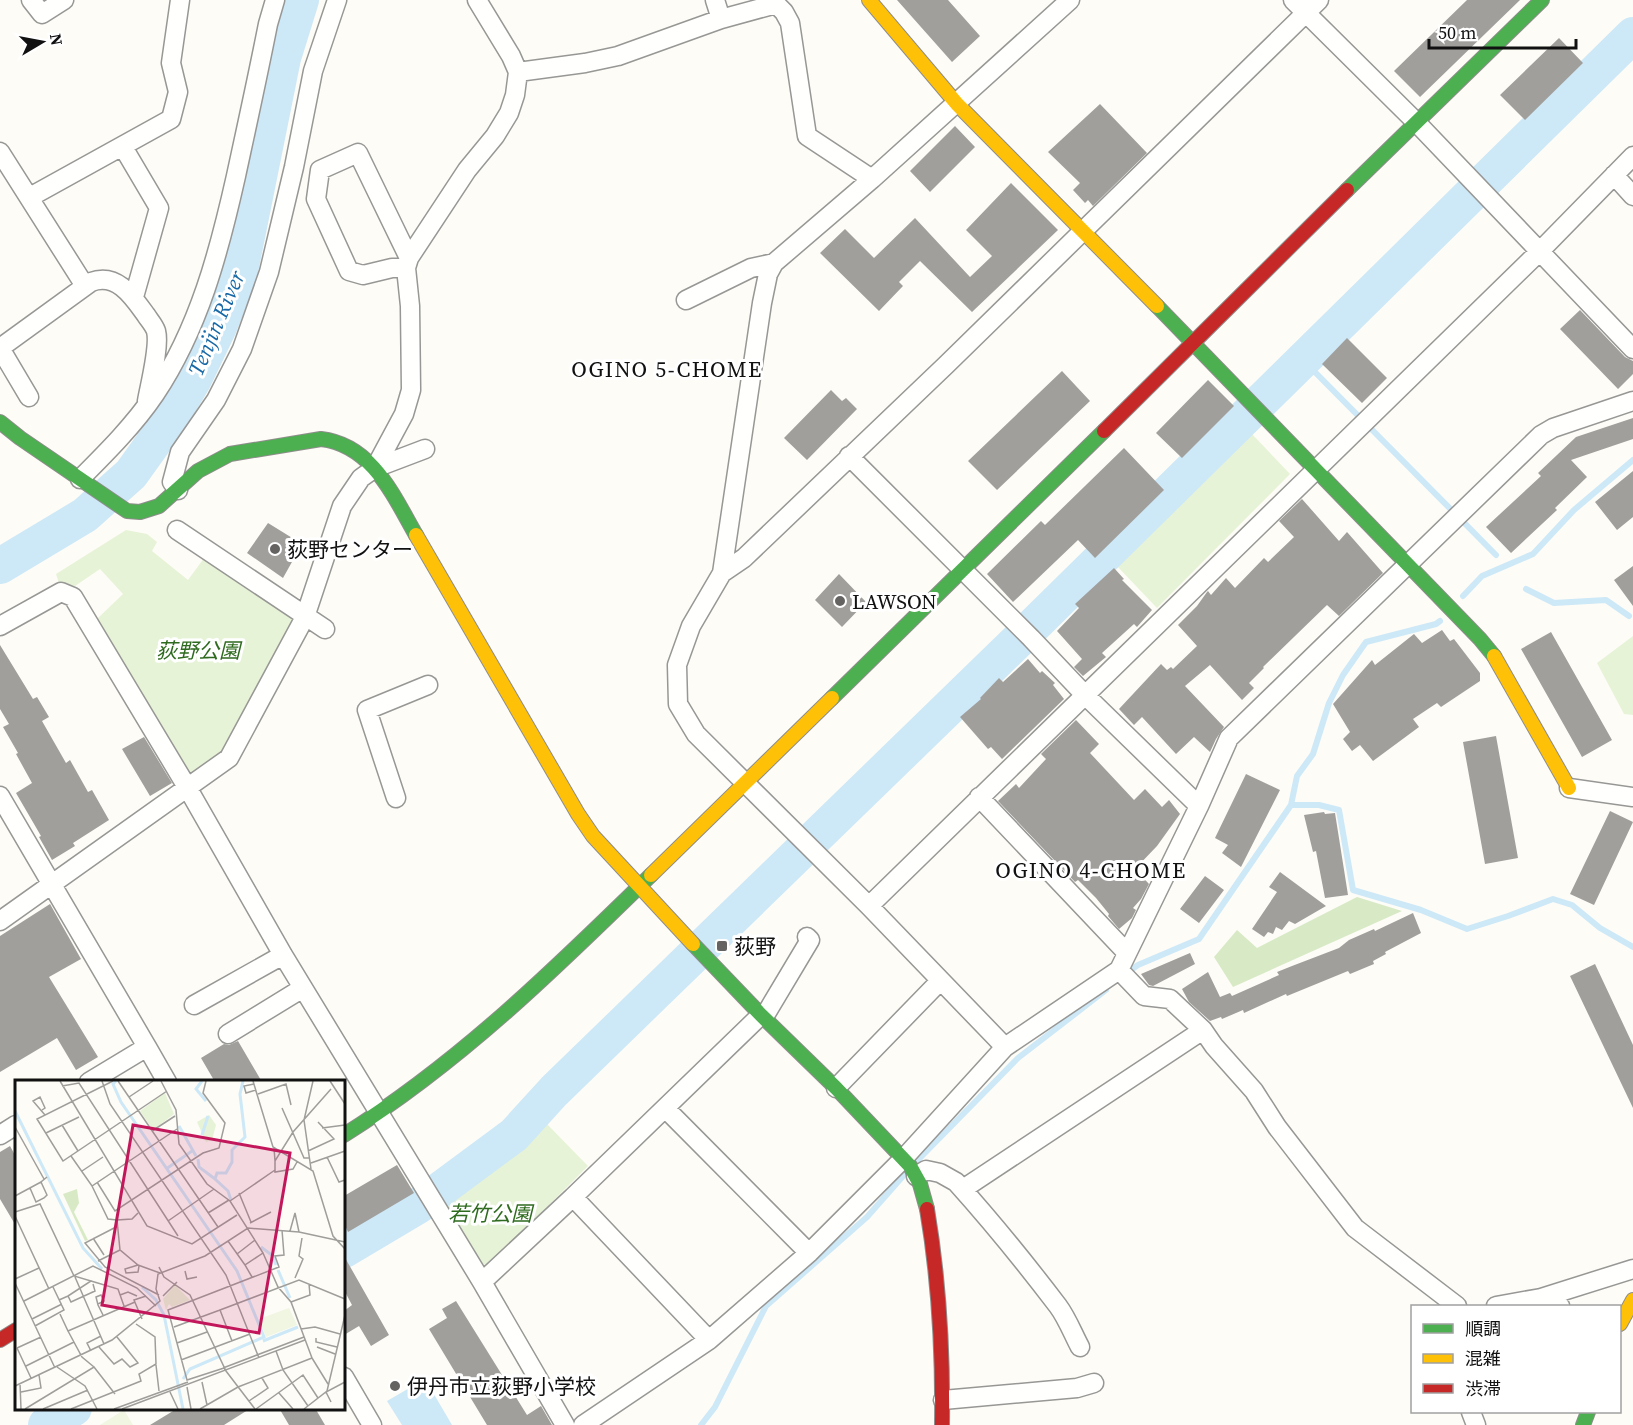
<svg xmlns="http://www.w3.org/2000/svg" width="1633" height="1425" font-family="'Source Serif 4','Noto Sans JP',serif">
	<rect width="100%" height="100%" fill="#fdfcf7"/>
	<path fill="#e7f3d7" d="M1251,433L1290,474L1157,608L1116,565Z
		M126,530L147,534L157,542L152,551L188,580L207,554L291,613L293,620L287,636L225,753L197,772H187L97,619L123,594L100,569L75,586L59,583L56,574Z
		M1633,636V715L1624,714L1597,663Z
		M545,1122L588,1166L488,1266L480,1263L444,1206Z"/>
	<path fill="#d8eac5" d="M1357,897L1402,911L1233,987L1214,957L1237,930L1257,948Z"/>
	<path fill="#f0f6e1" d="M124,1410L133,1425H100Z"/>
	<path fill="#cde8f7" d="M425,1379L452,1425H402L387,1401Z"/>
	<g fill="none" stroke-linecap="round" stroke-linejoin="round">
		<path stroke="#cde8f7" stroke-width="6" d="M1302,359L1496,555
			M1526,589L1554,603L1606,600L1629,616
			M1463,596L1482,576L1533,554L1574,510L1633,460
			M1291,805L1297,776L1313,754L1329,703L1343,675L1366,642L1436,624L1440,621
			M1125,974L1138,965L1199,939L1291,805H1319L1339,810L1353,890L1421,910L1467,929L1508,916L1553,899L1572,905L1600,928L1633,947
			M917,1161L1018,1058L1106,990
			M701,1425L715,1407L766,1306L867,1217L904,1175"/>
		<path stroke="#cde8f7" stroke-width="36" d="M0,566L85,515L131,474L169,421L194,379L219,327L239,276L283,58L301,0
			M344,1250L418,1206L514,1135L554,1091L1038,621L1633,35
			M46,1425L74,1408"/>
	</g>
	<path fill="#a19f9c" d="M897,0H948L980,36L952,62Z
		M1467,0H1520L1420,97L1394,71Z
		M1559,38L1583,63L1525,120L1500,95Z
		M1100,104L1147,153L1093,206L1088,200L1085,203L1073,190L1080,183L1048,152Z
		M955,126L975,147L930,192L910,171Z
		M1011,183L1058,230L972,312L920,261L899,282L903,286L879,311L820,253L845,229L874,258L915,218L970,277L992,256L966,230Z
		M1580,310L1625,357L1633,361V374L1618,389L1560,329Z
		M1347,338L1387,378L1362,403L1322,364Z
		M1062,371L1090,401L997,490L968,461Z
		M1208,380L1234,406L1182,458L1156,433Z
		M831,390L842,401L846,398L857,409L807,460L784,438Z
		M1633,418V439L1571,460L1587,477L1555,508L1557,510L1511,553L1486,527L1541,476L1538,473L1576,437Z
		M1124,448L1164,490L1095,558L1078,540L1013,602L987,574L1041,521L1045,525Z
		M1633,471V517L1617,530L1595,502Z
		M1302,499L1339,541L1347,532L1383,573L1339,616L1327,605L1263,667L1264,668L1249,683L1254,688L1242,700L1210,665L1185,686L1224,727L1216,739L1210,752L1194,737L1176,754L1142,717L1134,725L1119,709L1161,664L1167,670L1171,667L1173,669L1197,646L1178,625L1197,606L1207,592L1208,591L1211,595L1226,578L1235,588L1264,558L1268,562L1294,537L1279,521Z
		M268,523L302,544L283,578L247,553Z
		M1633,566V606L1614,580Z
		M1114,568L1124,579L1122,580L1152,610L1137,627L1134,624L1102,653L1106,657L1083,676L1074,667L1082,659L1057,631L1079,608L1075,604Z
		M839,574L866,602L842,627L815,600Z
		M1442,630L1450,641L1454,639L1480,673V681L1441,707L1437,703L1413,719L1419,727L1373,761L1360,745L1352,751L1343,739L1350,732L1333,704L1372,660L1375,665L1414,634L1422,643Z
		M1551,632L1612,740L1582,757L1521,649Z
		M0,645L33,699L37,697L49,717L42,721L66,763L70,760L88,792L92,790L109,820L73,843L75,846L52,860L39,837L41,836L16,793L32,783L16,754L18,753L3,727L9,724L0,709Z
		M1028,659L1040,673L1042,671L1055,683L1053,685L1064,699L1002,759L991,747L988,749L960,717L981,699L980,698L999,678L1003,682Z
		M1076,720L1099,744L1090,753L1134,800L1145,789L1162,807L1169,800L1180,814L1157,846L1135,869L1149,884L1141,899L1133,908L1136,910L1132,918L1119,929L1108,916L1109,914L1096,898L1078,880L1075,882L998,801L1016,784L1019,788L1046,759L1041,754Z
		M1496,736L1518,858L1485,864L1463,742Z
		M144,737L172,783L150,796L122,749Z
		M1246,774L1280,790L1241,867L1222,853L1228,845L1215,838Z
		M1610,811L1633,822L1594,905L1570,894Z
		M1324,812L1325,814L1335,813L1348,895L1325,898L1316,851L1313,852L1304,815Z
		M1280,872L1326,906L1295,924L1289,921L1282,930L1276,927L1273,934L1268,932L1264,937L1252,929L1277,892L1269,887Z
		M1205,876L1224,890L1199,923L1180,909Z
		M50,904L81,959L49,977L98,1057L76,1070L57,1038L0,1072V936Z
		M1413,913L1421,933L1385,952L1386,954L1373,961L1374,964L1350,974L1348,971L1287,996L1286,994L1244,1013L1243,1010L1222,1019L1221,1017L1210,1021L1189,1002L1182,989L1208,972L1220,997L1230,993L1232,996L1279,975L1277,972L1292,966L1339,948L1349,940L1374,929L1375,931Z
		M1190,953L1195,964L1153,986L1149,985L1141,974Z
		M1595,964L1633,1045V1108L1570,976Z
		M238,1041L262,1082H215L201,1058L224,1044L229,1045Z
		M10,1146L16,1157V1226L0,1199V1152Z
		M397,1165L414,1193L348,1232L344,1223V1196Z
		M344,1256L389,1335L371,1346L359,1326L344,1335V1311L352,1305L344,1290Z
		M456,1301L527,1415L541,1406L552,1425H487L429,1329L447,1318L442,1309Z
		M178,1408H251L224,1425H150Z
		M279,1408H315L325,1425H289Z"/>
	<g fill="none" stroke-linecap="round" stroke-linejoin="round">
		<g stroke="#979795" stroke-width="21">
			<path id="street" d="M31,0L42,14L64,0
				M715,0L721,19
				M1293,0L1416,122L1633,349
				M518,72L585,63L618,56L721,19L776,4L784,12L790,23L807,136L872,179
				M123,147L159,208L134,297
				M0,152L85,286
				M1614,175L1633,196
				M30,197L171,119L178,92L171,63L180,0
				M406,268H392L363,275L349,271L316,199L320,170L358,153L409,258
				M686,300L751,268L774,263
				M0,348L91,282C117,272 133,297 146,315C149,320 154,325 156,331C160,346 150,384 147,401
				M0,348L29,397
				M849,456L1031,638L1085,695L1199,806
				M375,468L404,414L411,390L410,306L406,268L409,258L467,170L495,136L509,113L515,95L518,72L511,56L477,0
				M80,479C107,452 134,425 155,394C199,328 219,252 236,176C247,125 258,75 268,24L275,0
				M178,490L172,482L180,452L216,400L242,349L269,272L294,167L313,71L337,0
				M177,530L325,629
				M722,573L744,558L946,365L1319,0
				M0,626L61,592L73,597L187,787L283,955L482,1282L565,1425
				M1569,788L1633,797
				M0,796L147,1047
				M979,797L1127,953
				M396,798L367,710L428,685
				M869,906L1539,252L1633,156
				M0,921L229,758L305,617L342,506L361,478L375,468L425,449
				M1119,970L1144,996L1170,999L1203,1030L1214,1046L1254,1091L1277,1127L1355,1228L1457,1306
				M194,1005L283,955
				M764,1017L810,940L807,937
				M228,1034L303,988
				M1005,1047L869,906L696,734L678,704L677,665L691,626L722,573L762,303L768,274L774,263L872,179L1070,0
				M89,1082L147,1047L167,1082
				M836,1088L940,981
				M665,1108L809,1253
				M0,1135L16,1125
				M916,1176L926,1170L940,1173L956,1182C992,1222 1026,1264 1058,1306C1067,1318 1073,1334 1080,1347
				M963,1189L1203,1030
				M573,1197L761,1015
				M482,1282L573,1197L709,1340L583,1425
				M1496,1306L1541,1298
				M1560,1306L1541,1298L1633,1269
				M709,1340L809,1253L904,1158L1005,1047L1119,970L1199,806L1229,738L1541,435L1553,428L1633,401
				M344,1377L372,1425
				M943,1400L1077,1388L1094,1383
				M1471,1412L1476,1425"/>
		</g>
		<g stroke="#8e8d8b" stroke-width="16">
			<path id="fast" d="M1347,190L1542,0
				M1157,306L1480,639L1494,656
				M0,422L20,438L127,511L140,512L159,506L198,471L230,454L321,439C372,445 393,495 416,535
				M832,698L1104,431
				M693,944L761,1015L836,1088L910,1166L920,1184L927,1209
				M344,1135C459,1063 555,969 651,875
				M1583,1425L1588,1412"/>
		</g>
		<g stroke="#8e8d8b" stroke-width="16">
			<path id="slow" d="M869,0L957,104L1157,306
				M416,535L578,814L593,836L693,944
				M1494,656L1569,788
				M651,875L832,698
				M1620,1324L1633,1300"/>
		</g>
		<g stroke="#8e8d8b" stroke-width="16">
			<path id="jam" d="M1104,431L1347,190
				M927,1209C939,1280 943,1353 942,1425
				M0,1340L16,1330"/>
		</g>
		<use href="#street" stroke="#fffffe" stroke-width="18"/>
		<use href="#fast" stroke="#4caf50" stroke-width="14"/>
		<use href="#slow" stroke="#ffc107" stroke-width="14"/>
		<use href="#jam" stroke="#c62828" stroke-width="14"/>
	</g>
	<g fill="#646362" stroke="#fff" stroke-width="2">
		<circle cx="275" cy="549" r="6"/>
		<circle cx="840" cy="601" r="6"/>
		<rect x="716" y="940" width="12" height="12" rx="3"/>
		<circle cx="395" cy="1386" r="6"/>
	</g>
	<g text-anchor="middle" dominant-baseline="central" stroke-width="6" stroke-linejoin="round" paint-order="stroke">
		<g font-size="21" fill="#111" stroke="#fff" text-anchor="start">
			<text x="287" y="549">荻野センター</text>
			<text x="852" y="601">LAWSON</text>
			<text x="734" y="946">荻野</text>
			<text x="407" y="1386">伊丹市立荻野小学校</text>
		</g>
		<g font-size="21" font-style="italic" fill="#2f6b1f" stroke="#fff">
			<text x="198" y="650">荻野公園</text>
			<text x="490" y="1213">若竹公園</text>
		</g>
		<g font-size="22" font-style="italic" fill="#1768a6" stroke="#fff">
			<text transform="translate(216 323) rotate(-67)">Tenjin River</text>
		</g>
		<g font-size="22" letter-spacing="1.5" fill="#111" stroke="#fff">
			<text x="667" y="369">OGINO 5-CHOME</text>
			<text x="1091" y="870">OGINO 4-CHOME</text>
		</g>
	</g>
	<g transform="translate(15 1080)">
		<rect width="330" height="330" fill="#fdfcf7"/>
		<path d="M150,13L159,34L138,50L125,31ZM194,35L201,45L197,60L191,62L182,42ZM160,205L175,220L157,227L154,224L151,230L148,219Z" fill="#e7f3d7"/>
		<path d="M62,109L64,123L59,132L73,160L70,161L48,114Z" fill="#d8eac5"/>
		<path d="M274,228L282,245L251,257L244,239Z" fill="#f0f6e1"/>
		<path fill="none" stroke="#cde8f7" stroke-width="3" d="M101,1L98,4L106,22L222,191L249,257L175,289L168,299M187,1L181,9L191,21M0,31L68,168L87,189M164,46L181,76M187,55L193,36M183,79L184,87L200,99M151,89L177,71M216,120L213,111L200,99L202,93H211L217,82V70L230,57L225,14L228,1M246,167L258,176L261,185M263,190L275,218M127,207L141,220L149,235L168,329M248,261L283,247"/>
		<path fill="none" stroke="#9f9e9b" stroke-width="1.5" d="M45,1L132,146L177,164L222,135M87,1L95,24L211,195L244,278M98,1L22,39L48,81L152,11M103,1L203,147M146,1L161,30L164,64L192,104L215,121L248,173M238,1L258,67L298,91L318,156L330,169M315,1L330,24M239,4L229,6L231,13L241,10M47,6L64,3L163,156M243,14L271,4L276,25M114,17L138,1M267,28L289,78H294M27,30L30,28L25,17L18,21L30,35M47,45L63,71M0,47L29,99M307,48L330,45M137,51L160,36M31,53L64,37M259,68L260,81L278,52L316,9M293,71L319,59L303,42M56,76L77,106L162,49M312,77L324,102L330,100M260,81V92L278,89L282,82M296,83L330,71M296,89L289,40L298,1M67,91L88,77M82,102L100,131L188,73L204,68L210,43L188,13L191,1M77,106L93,139L102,140M15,108L21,122L29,118L32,115L26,102L32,97M224,113L236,142M0,116L26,102M215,121L260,90M0,132L25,124L59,196L76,201L53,216M193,133L214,120M0,136L34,209M153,141L199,109M235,143L256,132M103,146L70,163L90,187L144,215M275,151L280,133L284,152M78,158L89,175M213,161L230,185M105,170L102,140L117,139L123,133M222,174L240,160M83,181L105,170L123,185L145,193M123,185L110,189L111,193L123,192L124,186M144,187L149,197L175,215L211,291L240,329M170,191L172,199L182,197M60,197L89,264M237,197L230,185L248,173L263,207L276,222L297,278M280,198L288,179L284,176L287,158M0,199L24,188M76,201L103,209L109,226M0,203L40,288M105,215L113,212L122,216M148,216L162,202M44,220L53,216L56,222L80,211L78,204M9,221L78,186L122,208L141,226M276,222L295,215L294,204M83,224L89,221L86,215L81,217L83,225L88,235M45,234L53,251L120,222M17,239L47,224M127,239L119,220L131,216M20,246L49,230L38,207M159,247L205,230M286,249L300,247L325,254M53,251L67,277L79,287M301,258V262L322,267M217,261L205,230L284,200L330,219M162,263L192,252M84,267L99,284L107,279L115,287L123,283L102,257M302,267L320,274M2,268L16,298M2,268L26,257M76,271L72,263L86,256M261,271L268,290L293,326M166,280L235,254M141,285L144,311M11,286L59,262M42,287L70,306L82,329M208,288L289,257M209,288L172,300L153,230L264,187L260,176L269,175L267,150M187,302L192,325M5,303L6,329M0,306L97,260L145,221L141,209L143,194L190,176L233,148L284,152L330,162M172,307L176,329M6,312L26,308L24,295M155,312L163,329M264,313L278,329M234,321L253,308L247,298M316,322L311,312L330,302M10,329L79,287L100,314M28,329L73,310M56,329L126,301L124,294L141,284L140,257L121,244M99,329L173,302M107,329L290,260M185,329L223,307L297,278L313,304M241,329L288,295L303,318M289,329L312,311L330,235"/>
		<path fill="#c2185b" fill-opacity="0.15" stroke="#c2185b" stroke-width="3" d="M118,45L275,73L244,253L87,225Z"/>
		<rect width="330" height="330" fill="none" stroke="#111" stroke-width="3"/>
	</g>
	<rect x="1411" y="1305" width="210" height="108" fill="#ffffff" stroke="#a0a0a0" stroke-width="1.5"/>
	<rect x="1423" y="1324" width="30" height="9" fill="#4caf50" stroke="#a0a0a0" stroke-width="1.5"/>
	<text x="1465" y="1335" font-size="18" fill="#111111">順調</text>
	<rect x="1423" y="1354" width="30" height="9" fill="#ffc107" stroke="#a0a0a0" stroke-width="1.5"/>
	<text x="1465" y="1365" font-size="18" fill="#111111">混雑</text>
	<rect x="1423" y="1384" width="30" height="9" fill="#c62828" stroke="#a0a0a0" stroke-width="1.5"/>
	<text x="1465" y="1395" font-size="18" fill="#111111">渋滞</text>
	<g transform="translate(42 42) rotate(80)" stroke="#ffffff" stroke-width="4.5" paint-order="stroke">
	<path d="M0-4.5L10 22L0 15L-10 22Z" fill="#111111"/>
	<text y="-9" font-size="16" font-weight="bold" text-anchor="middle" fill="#111111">N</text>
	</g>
	<path d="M1429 39v9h147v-9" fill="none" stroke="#111111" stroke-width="3"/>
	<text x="1438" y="39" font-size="18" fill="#111111" stroke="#ffffff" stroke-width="4.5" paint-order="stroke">50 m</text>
</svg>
